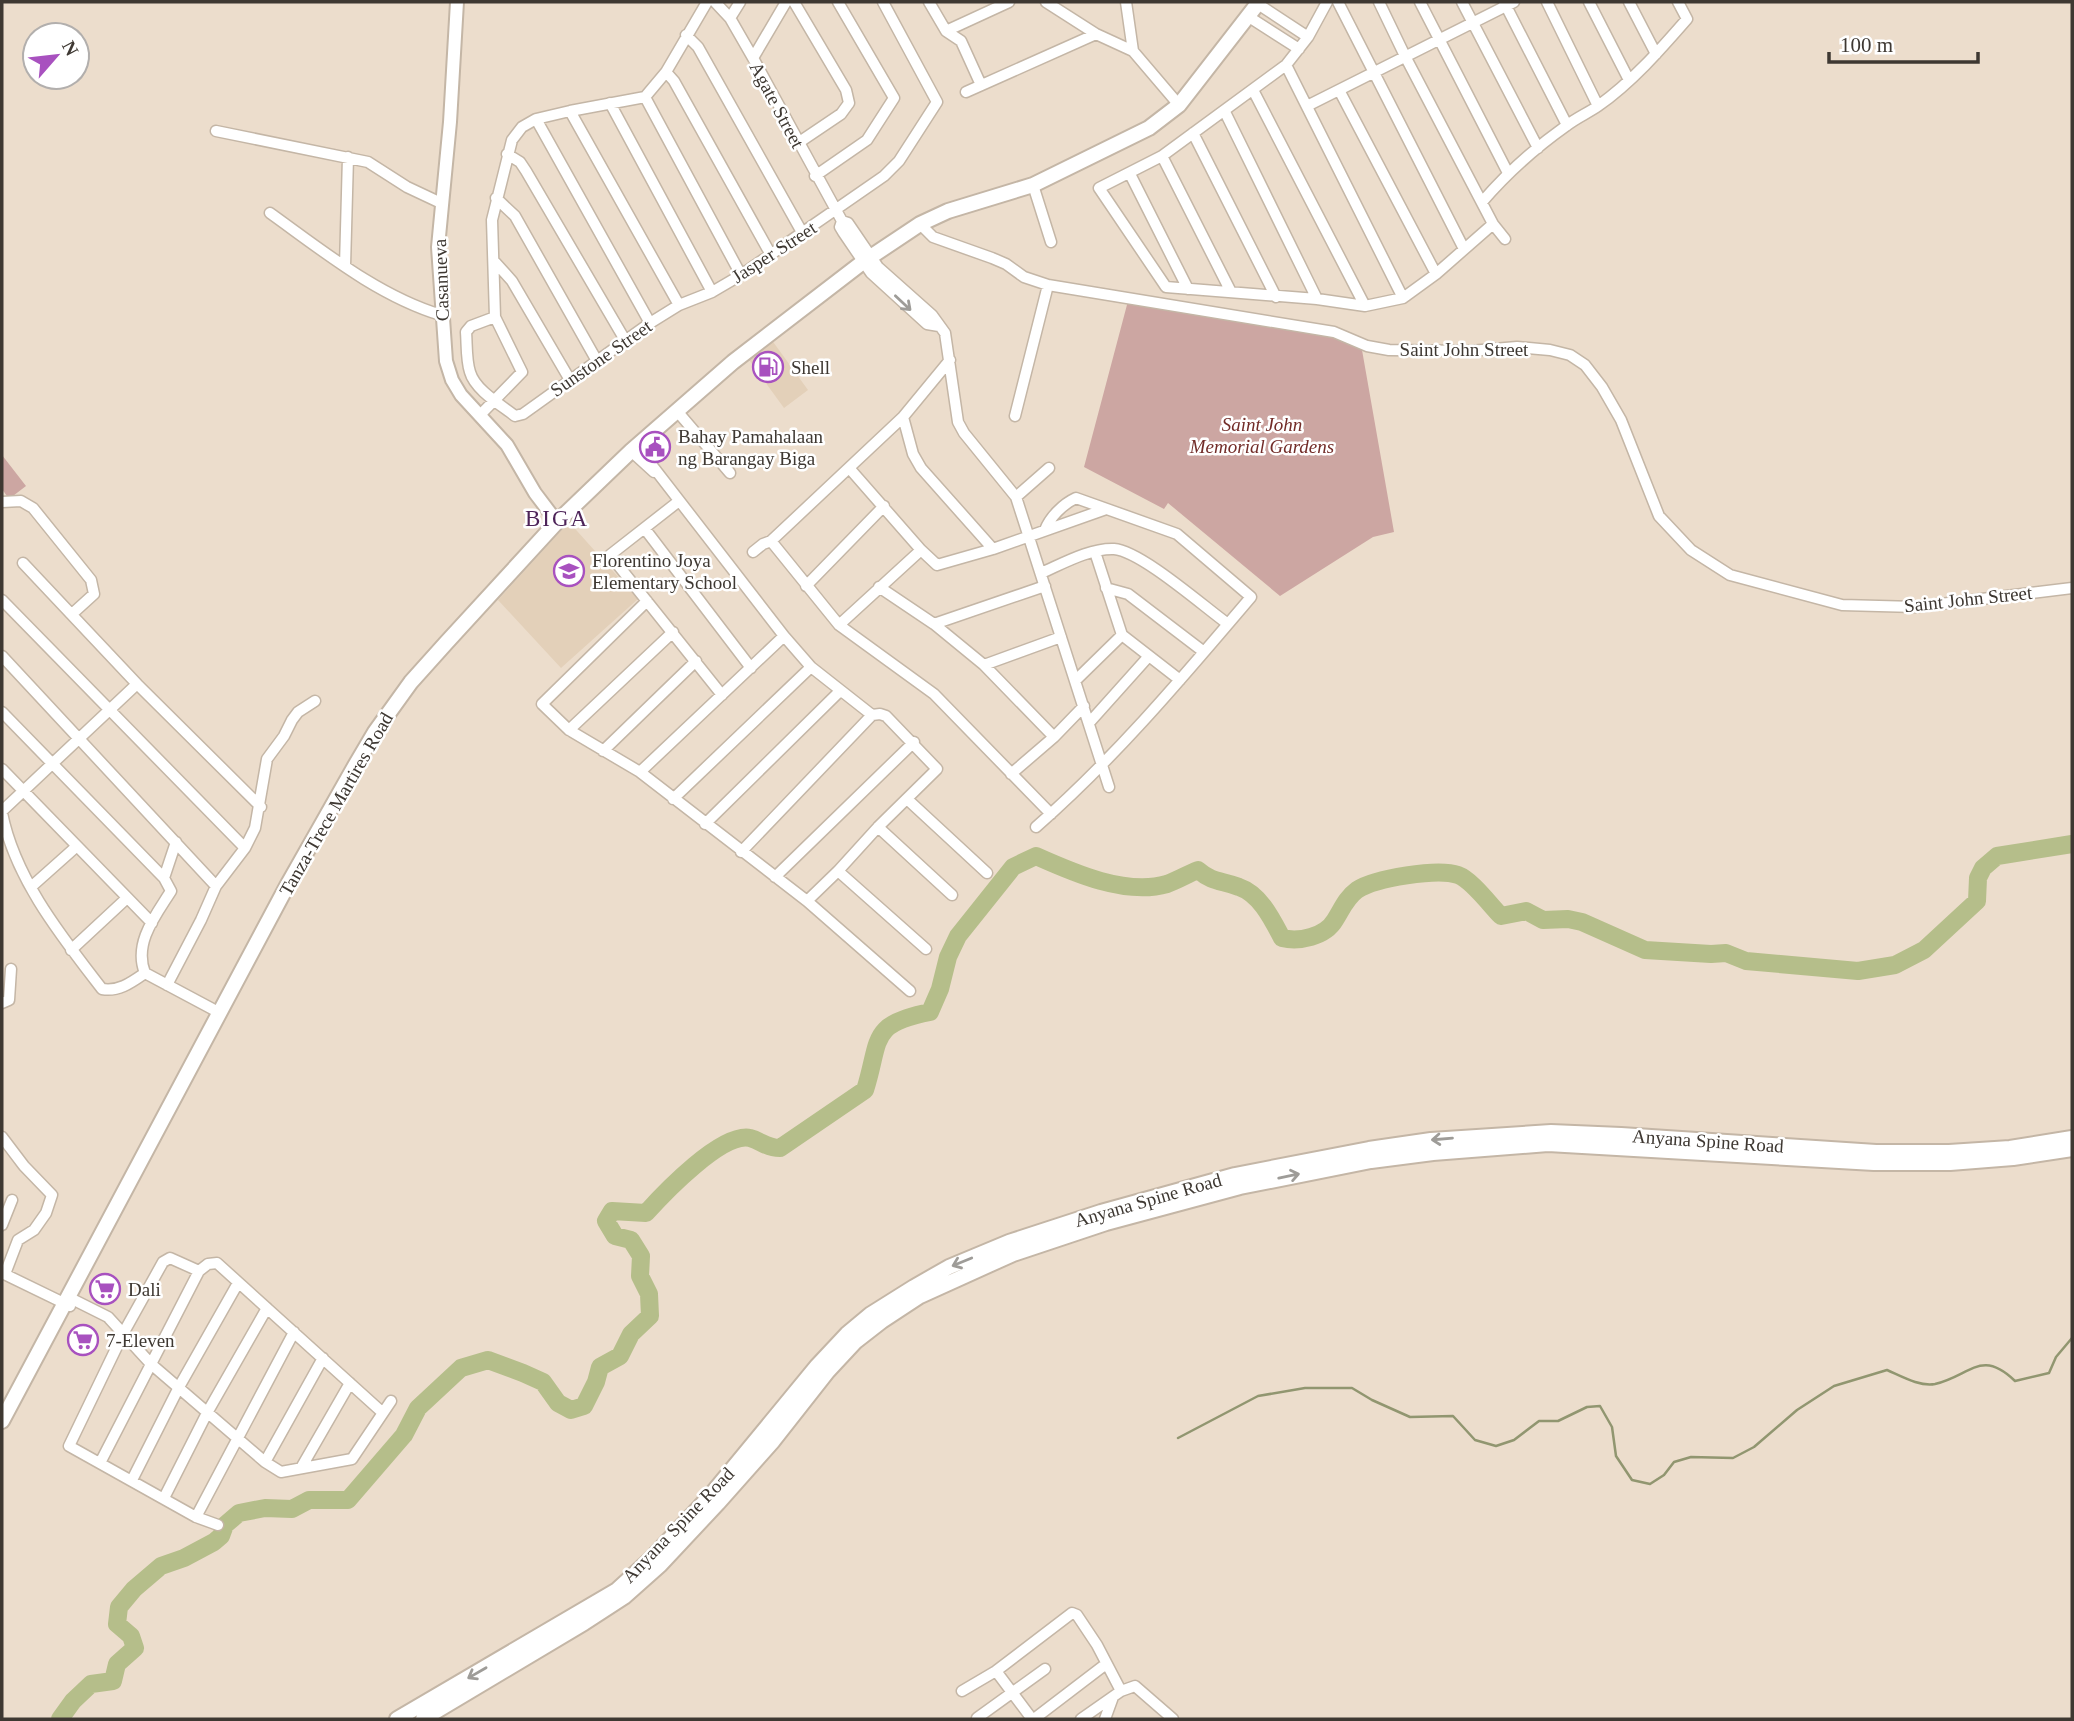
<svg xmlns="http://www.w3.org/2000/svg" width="2074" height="1721" font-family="Georgia,serif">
	<rect width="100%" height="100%" fill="#ecddcc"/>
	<path fill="#e3d0b9" d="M771,339L808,390L784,408L747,357Z
		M569,522L638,599L561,668L498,600Z"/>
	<path fill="#cca6a2" d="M1128,301L1331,333L1362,350L1394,532L1373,537L1280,596L1168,503L1164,509L1084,467Z
		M2,455L26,486L9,499L2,489Z"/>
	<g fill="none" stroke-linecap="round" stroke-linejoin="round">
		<path stroke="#919670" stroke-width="2.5" d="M1178,1438L1258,1396L1305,1388H1352L1372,1400L1410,1417L1453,1416L1475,1440L1496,1446L1514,1440L1539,1421H1558L1587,1407L1600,1406L1612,1427L1616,1456L1632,1480L1650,1484L1664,1475L1674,1462L1691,1457L1733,1458L1754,1447L1797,1410L1834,1386L1887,1370C1901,1376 1920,1387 1935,1384C1970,1376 1981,1348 2015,1381L2049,1373L2056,1357L2072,1338"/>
		<path stroke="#b5be8a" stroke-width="18" d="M60,1719L73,1701L91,1684L113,1681L117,1664L135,1648L131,1636L117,1624L119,1607L134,1589L161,1566L184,1558L214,1542L221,1536L225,1525L239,1513L265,1508L292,1509L309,1500H348L404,1435L418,1408L461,1368L488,1360L523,1373L543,1382L558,1403L571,1410L584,1406L596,1382L600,1367L620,1356L631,1334L650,1316L649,1294L640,1276L641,1256L631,1240L615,1236L606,1221L612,1211L646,1213C664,1193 722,1132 750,1138C762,1141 765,1148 780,1148L865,1090C881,1040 868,1024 930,1012L940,989L948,957L958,936L1013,867L1036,856C1074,873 1126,896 1167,884C1178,880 1188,874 1198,870C1213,883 1221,880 1239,887C1260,894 1272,919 1282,938C1299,942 1325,937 1335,920C1342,909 1346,898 1357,890C1375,878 1438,868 1458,875C1472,880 1490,905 1501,916L1526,911L1543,920L1568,919L1582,922L1645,950L1711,954L1726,953L1746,961L1858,971L1895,965L1924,950L1977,901L1978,878L1983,868L1997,856L2072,844"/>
		<g stroke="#c4b6a6" stroke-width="13">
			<path id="minor" d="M715,2L730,18L753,58L842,221L848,223L878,267L932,315L945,333L958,422L964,433L1016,497L1109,787
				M794,2L846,90L849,103L841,114L798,143
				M929,2L946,31L961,41L981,85
				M1046,2L1096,34L1133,51L1179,105
				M1126,2L1133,51
				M1327,2L1308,37L1286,65L1162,156L1099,188L1166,287L1317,299L1365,306L1403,298L1436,274L1493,224
				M1338,2L1464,249
				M1379,2L1405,56L1493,224L1505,239
				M1420,2L1508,173
				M1462,2L1538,148
				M1504,2L1567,125
				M1547,2L1598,106
				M1589,2L1629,80
				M1629,2L1656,54
				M1258,4L1308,37
				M1249,17L1299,49
				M730,18L740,2
				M946,31L1009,2
				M686,35L698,47L803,234
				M753,58L786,2
				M1286,65L1403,298
				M666,72L674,81L771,255
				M1253,90L1365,306
				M1339,90L1436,274
				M966,92L1096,34
				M645,97L741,275
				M610,103L712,292
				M1307,106L1514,2
				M570,111L679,305
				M1225,112L1317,299
				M536,119L650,323
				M216,131L368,162L407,187L441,203
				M1193,133L1276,297
				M507,154L520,162L526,171L625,340
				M1162,156L1231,292
				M1130,174L1188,289
				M815,176L867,140L894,98L838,2
				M1033,185L1051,242
				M496,198L515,216L597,361
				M1482,202C1507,173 1535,148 1566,126C1576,118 1588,113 1598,106C1632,82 1660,50 1687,19L1678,2
				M270,213C323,251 378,296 441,315
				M842,221L840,227L843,232L871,273L927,324L939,326
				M920,224L933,237L992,258L1006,264L1024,277L1048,285L1334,332L1367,346L1389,350L1470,351L1517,347L1550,350L1570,355L1585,365L1602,387L1621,420L1659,516L1691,550L1730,575L1842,605L1916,607L2072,588
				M494,261L512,281L570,380
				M345,266L348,157
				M495,317L471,326L466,332C467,344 466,360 470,372C475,390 501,405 515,416L523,414L650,323L679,305L712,292L741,275L884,176L899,161L937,102L883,2
				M950,360L903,417L771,541L839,625L934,694L1051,814
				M677,411L730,473
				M481,414L522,372L495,317L492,220L512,140L522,127L536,119L570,111L645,97L666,72L707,2
				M1015,416L1048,285
				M903,417L913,454L921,468L993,549
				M637,446L784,636L811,667L872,715L741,852
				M631,451L654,472
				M850,469L921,550L937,565L993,549L1106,509
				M1016,497L1049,468
				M679,501L610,555L722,695
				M2,502L21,501L33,508L91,580L94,594L72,614
				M645,529L751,668
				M753,552L763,544L771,541
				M1095,552L1122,635
				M23,563L137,684L261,807
				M1041,573C1062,564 1090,548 1114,549C1141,551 1203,606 1228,624
				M806,586L884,506
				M879,587L934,624L984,665L1054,737
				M1106,588L1128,594L1204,652
				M2,600L245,848
				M647,601L542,704L569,730L640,772L807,901L910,991
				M934,624L1045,586
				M839,625L921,550
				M2,656L216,886
				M984,665L1061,637
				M1076,680L1122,635L1180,680
				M2,712L164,878
				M1089,723L1149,656
				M569,730L673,632
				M603,751L696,661
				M2,769L152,923
				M640,772L784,636
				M1011,774L1054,737L1084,706
				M673,799L811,667
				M907,799L987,873
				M2,811L137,684
				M2,813C15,879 62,937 102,989C119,992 132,982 145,973
				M705,824L840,691
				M878,827L952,895
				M1036,827C1115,758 1183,677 1251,597L1177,534L1076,498C1063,504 1050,517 1045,530
				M176,842L164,878L171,891C156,915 133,943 145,973L220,1013
				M838,871L926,949
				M775,877L914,742
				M31,887L77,846
				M807,901L838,871L878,827L937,769L886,716L880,714L872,715
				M71,950L127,898
				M167,985L201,920L216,886L245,848L255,828L267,759L284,736L292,720L298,712L315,701
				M2,1003L9,1000L11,969
				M2,1137L24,1166L52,1195L46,1213L34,1230L18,1240L5,1274
				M2,1225L12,1200
				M199,1271L208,1264L217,1263L383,1413
				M2,1273L70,1306
				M68,1297L108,1317L151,1364L265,1462L281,1472L352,1459L391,1401
				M265,1462L323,1358
				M100,1463L199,1271L170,1258L163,1262L124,1332L69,1446L196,1517L218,1525
				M301,1468L350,1383
				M132,1480L179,1387L238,1283
				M164,1498L207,1413L267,1308
				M196,1517L294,1332
				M996,1671L1032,1719
				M962,1691L996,1671L1072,1613L1077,1615L1097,1645L1121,1691
				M977,1718L1045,1669
				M1034,1719L1106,1664
				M1081,1719L1121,1691L1135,1686L1173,1719
				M1105,1719L1113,1697"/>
		</g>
		<g stroke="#c4b6a6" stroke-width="16">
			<path id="tertiary" d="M457,2L450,122L438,247L446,361L452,380L461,395L507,445L535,493L557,522"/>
		</g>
		<g stroke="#c4b6a6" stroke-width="18">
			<path id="secondary" d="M397,1719L617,1590L651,1559L710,1496L817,1366L847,1334L871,1314L914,1287L949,1267L1009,1242L1101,1212L1235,1175L1369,1149L1431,1140L1551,1132L1621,1135L1876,1152H1949L2010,1148L2072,1138
				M423,1719L584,1623L624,1597L660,1565L718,1503L773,1441L828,1371L855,1342L882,1321L920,1296L1013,1254L1106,1223L1240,1187L1371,1161L1433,1153L1548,1144L1874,1163H1950L2013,1158L2072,1149"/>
		</g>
		<g stroke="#c4b6a6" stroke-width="18">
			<path id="primary" d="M2,1421L287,886L355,766L375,732L411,682L446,643L557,522L631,451L733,362L863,262L920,224L948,211L1033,185L1149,128L1179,105L1259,2"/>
		</g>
		<use href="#minor" stroke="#fff" stroke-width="10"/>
		<use href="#tertiary" stroke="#fff" stroke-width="12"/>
		<use href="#secondary" stroke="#fff" stroke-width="14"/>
		<use href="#primary" stroke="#fff" stroke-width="14"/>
	</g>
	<defs><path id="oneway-shaft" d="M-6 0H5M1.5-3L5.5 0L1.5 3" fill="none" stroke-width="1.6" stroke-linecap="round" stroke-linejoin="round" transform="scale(1.75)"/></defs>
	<g stroke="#9e9c98">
		<use href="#oneway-shaft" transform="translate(903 303) rotate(43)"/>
		<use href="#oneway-shaft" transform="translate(1442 1139) rotate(175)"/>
		<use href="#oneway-shaft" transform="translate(1289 1176) rotate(-12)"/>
		<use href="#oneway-shaft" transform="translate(962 1262) rotate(158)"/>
		<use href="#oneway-shaft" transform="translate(477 1673) rotate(150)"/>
	</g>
	<defs>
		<g id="fuel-ring" transform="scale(1.575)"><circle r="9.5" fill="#fff" stroke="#a851bf" stroke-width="1.5"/><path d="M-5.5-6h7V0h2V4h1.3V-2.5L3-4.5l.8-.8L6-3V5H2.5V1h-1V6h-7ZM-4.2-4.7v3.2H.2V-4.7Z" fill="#a851bf"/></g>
		<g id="civic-ring" transform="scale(1.575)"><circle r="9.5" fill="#fff" stroke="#a851bf" stroke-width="1.5"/><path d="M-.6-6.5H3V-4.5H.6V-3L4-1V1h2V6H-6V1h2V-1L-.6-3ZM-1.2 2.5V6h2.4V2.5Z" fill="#a851bf"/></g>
		<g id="school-ring" transform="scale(1.575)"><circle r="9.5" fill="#fff" stroke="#a851bf" stroke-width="1.5"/><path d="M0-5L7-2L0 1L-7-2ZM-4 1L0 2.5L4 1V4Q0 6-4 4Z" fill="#a851bf"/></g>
		<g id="supermarket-ring" transform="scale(1.575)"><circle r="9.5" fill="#fff" stroke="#a851bf" stroke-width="1.5"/><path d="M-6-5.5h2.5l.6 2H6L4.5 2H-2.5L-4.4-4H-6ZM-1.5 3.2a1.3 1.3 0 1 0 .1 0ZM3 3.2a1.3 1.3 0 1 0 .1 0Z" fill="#a851bf"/></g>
	</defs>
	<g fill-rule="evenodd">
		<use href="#fuel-ring" x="768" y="367"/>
		<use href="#civic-ring" x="655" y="447"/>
		<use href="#school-ring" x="569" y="571"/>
		<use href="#supermarket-ring" x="105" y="1289"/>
		<use href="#supermarket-ring" x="83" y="1340"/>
	</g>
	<g text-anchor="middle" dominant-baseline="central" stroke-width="5" stroke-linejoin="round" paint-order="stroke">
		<g font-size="19" fill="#3e3832" stroke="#fff">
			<text transform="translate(777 105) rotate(62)">Agate Street</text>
			<text transform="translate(774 252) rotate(-33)">Jasper Street</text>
			<text transform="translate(441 280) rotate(-92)">Casanueva</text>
			<text x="1464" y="349">Saint John Street</text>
			<text transform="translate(601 358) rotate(-35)">Sunstone Street</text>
			<text transform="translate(1968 599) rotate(-6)">Saint John Street</text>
			<text transform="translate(336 804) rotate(-60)">Tanza-Trece Martires Road</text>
			<text transform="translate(1708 1141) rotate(4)">Anyana Spine Road</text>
			<text transform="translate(1148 1200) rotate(-16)">Anyana Spine Road</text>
			<text transform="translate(678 1525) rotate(-46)">Anyana Spine Road</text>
		</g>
		<g font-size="19" fill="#3e3832" stroke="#fff" text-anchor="start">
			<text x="791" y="367">Shell</text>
			<text x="678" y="436">Bahay Pamahalaan<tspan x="678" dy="22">ng Barangay Biga</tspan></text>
			<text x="592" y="560">Florentino Joya<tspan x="592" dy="22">Elementary School</tspan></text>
			<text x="128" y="1289">Dali</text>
			<text x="106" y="1340">7-Eleven</text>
		</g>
		<g font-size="19" font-style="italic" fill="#722c28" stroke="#fff">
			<text x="1262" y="424">Saint John<tspan x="1262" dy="22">Memorial Gardens</tspan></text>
		</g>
		<g font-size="23" letter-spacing="2" fill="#4d2358" stroke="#fff">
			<text x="557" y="518">BIGA</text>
		</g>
	</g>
	<rect width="2074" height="1721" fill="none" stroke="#3e3832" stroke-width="7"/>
	<g transform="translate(56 56) rotate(62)"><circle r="33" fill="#ffffff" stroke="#b2afad" stroke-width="2"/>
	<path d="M0-5L12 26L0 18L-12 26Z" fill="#a851bf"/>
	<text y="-10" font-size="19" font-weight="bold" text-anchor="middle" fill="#3e3832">N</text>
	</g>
	<path d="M1829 52v10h149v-10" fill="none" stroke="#3e3832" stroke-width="3.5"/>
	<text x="1840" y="52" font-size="21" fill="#3e3832" stroke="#ffffff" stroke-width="5" paint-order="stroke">100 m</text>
</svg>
